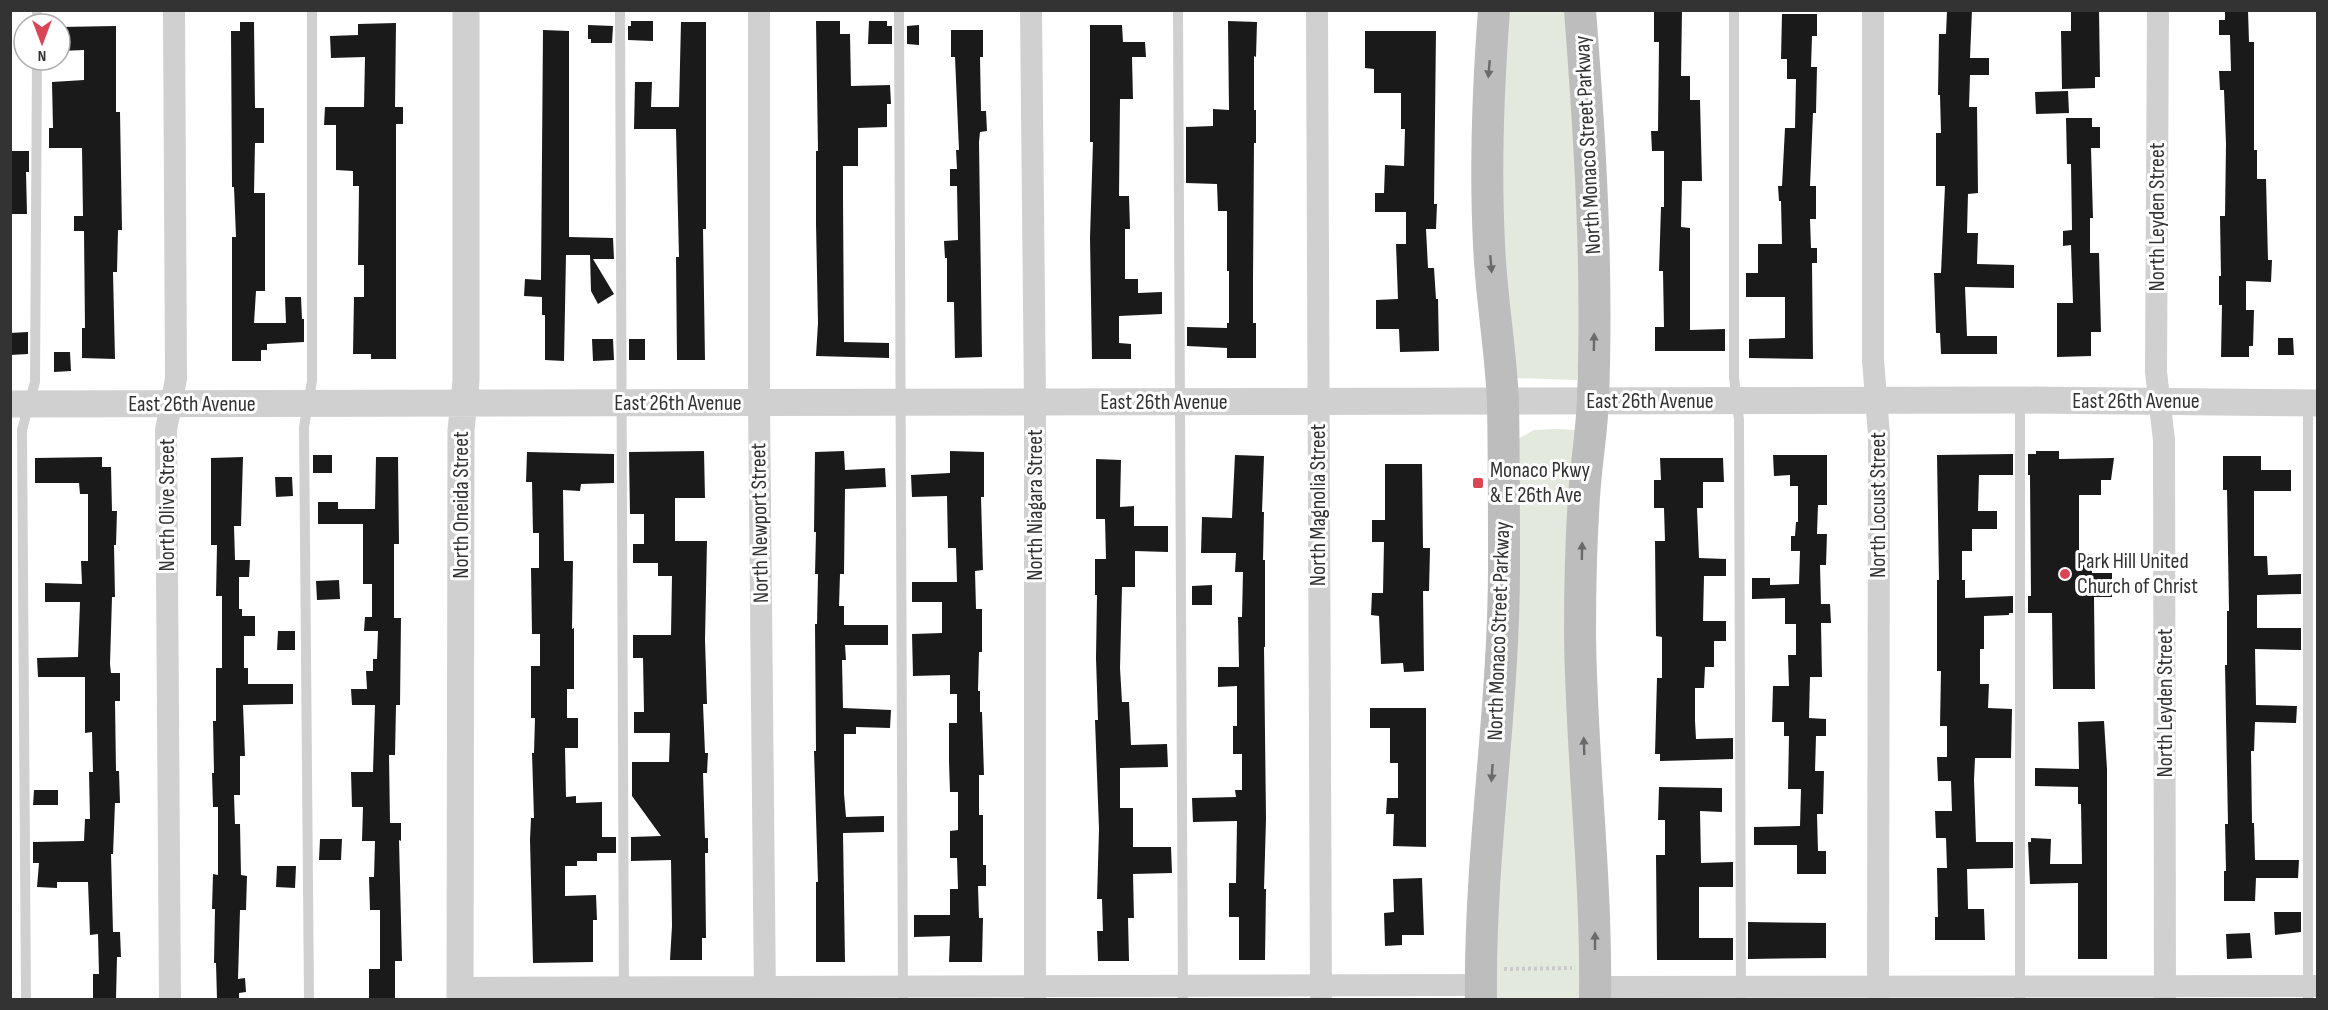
<svg xmlns="http://www.w3.org/2000/svg" width="2328" height="1010" font-family="'Sofia Sans Condensed',sans-serif">
	<rect width="100%" height="100%" fill="#fff"/>
	<path fill="#e3e9dd" d="M1508,11H1572L1584,295L1577,380L1513,378L1500,229L1503,83Z
		M1554,429L1578,430L1583,892L1581,999L1493,1000L1518,439L1534,430Z"/>
	<path fill="#1a1a1a" d="M1654,10H1682L1681,76H1690V100H1700L1702,181H1682L1681,227L1690,228V330L1725,329V351H1655V327H1664L1663,271H1659L1661,207H1664V151H1652L1651,131H1658L1659,42H1654Z
		M1947,10H1972L1970,58H1989V75H1970L1969,107H1977L1978,193L1968,194L1967,233H1978L1977,264L2014,265V288L1965,287L1967,336H1997V354H1941L1940,333H1936L1934,273H1941L1945,186H1936V133H1941L1940,95H1938L1939,34H1946Z
		M2071,10H2099L2100,77H2095V88L2062,89L2061,31H2071Z
		M2225,10H2248L2249,42H2254V150H2257V179H2266L2268,260H2272L2271,282L2246,281V310H2254L2253,346H2249V357H2221L2222,305H2219V276H2221L2220,216H2225L2226,144L2224,90H2220L2219,71H2231L2230,35H2219V20H2225Z
		M1782,14H1817V36H1812L1811,67H1817L1816,113H1813L1810,186H1816V219H1810L1811,248H1817V263H1812L1813,359L1749,358V339L1785,338V297H1746V273H1758V244H1782L1781,201H1779L1778,186H1782L1785,128H1795L1796,79H1787V59H1781Z
		M631,21H653V41L628,40V26H631Z
		M816,21H840V34H850L851,86L890,85L891,104H887V127L858,128V166H843V199L844,342L889,343V358L816,356L818,323L816,224V151H818Z
		M869,21H887V26H892V44H868Z
		M1228,21L1257,22L1256,57L1254,56V110H1256V143H1254L1253,280V323H1256V358H1227V348L1187,346V327L1227,328V323H1229V271H1227V211H1218L1217,184L1186,183V127L1213,126V109L1229,110Z
		M240,22H254L255,108H264V143H255L254,193H265V291H256L254,323H286L285,297H301L302,319H304V342L267,344V350H261V361H232V237H236L234,187H232L231,31H240Z
		M681,22H706V229H703L705,360H677L676,257H679L676,129H634L635,82H652L651,107H679Z
		M396,23L395,107H403V124H396V359H371V354H353L354,297H364V265H358L359,186H353V171L336,170V125H324L325,107H364L365,57L331,58L330,36L358,35V24Z
		M588,25L613,26L612,43H591V39H588Z
		M919,25V45L907,44V26Z
		M1090,25H1122L1123,42H1145L1146,57H1132L1133,99H1120L1119,196H1129L1130,229H1125V279H1138V293L1162,292V314L1119,316V343L1131,344V359H1092L1090,238L1093,142H1090Z
		M116,26V112H120L122,230H118L117,272H113L115,359L82,358V328H85L84,231H74V216H83L82,148H49V128H53L52,82L84,80V50L60,51V27Z
		M543,30L569,31V237L613,238L614,259H593L614,294L598,304L591,291L590,255H566L564,361L545,360V315H542V297L524,296L525,279L541,280Z
		M951,30H983V57H980L981,111H986L987,131L980,132L979,142L982,357L955,358L954,302H947V258H945L944,241L958,240L957,186H950V169H957L956,150H959L955,57H951Z
		M1365,31H1436L1434,204H1437L1436,229H1426L1428,268H1434L1436,299H1438L1439,351L1400,352L1399,329H1376V300L1398,299L1396,244H1406V212H1375V193H1384L1385,165L1404,166L1405,129H1401V93H1374V69L1365,68Z
		M2068,91L2069,113L2036,114L2035,92Z
		M2066,118H2092V127H2100V148H2091L2093,218H2090V253H2099L2101,332H2091V356L2057,357V303H2073L2071,245L2063,246V231L2072,230L2071,164H2067Z
		M10,151H29V172H26L27,214H10Z
		M28,332V354L10,355V333Z
		M2278,338H2293L2294,355H2278Z
		M592,339H613L614,360L593,361Z
		M629,339H645V360H629Z
		M54,352H70L71,371L54,372Z
		M704,451L705,498H675V541H707L705,640L707,704H703L705,753H708L707,773H703L705,838H708V853H705L706,938H702V960H670L672,926L671,860L631,861V837L661,836L632,796V762H669L670,733H634V712H644L643,658H633V635H671L672,576H658V563H633V544H644V514H630L629,452Z
		M844,451L845,470L885,468L886,487L845,489L844,574H840L839,606H844V625H888V645H845L846,660H842L843,708L891,710L890,728L856,727V734H844V794L846,817L884,816V832L843,833L845,962H816V882H818L814,751H816L815,624H817L818,574H815L816,532H814L815,452Z
		M950,451L984,452V497H981L983,570L975,571L976,609H982V652H979L978,691H980V712H982L984,775H979V815H983V865H986V886H978L979,918H983L982,962H949L950,936L914,937V915H950V889H958L957,858H950V831L958,830V792H950L949,762V723H957V694H950V675L913,676L912,634L942,633V602H912V582H957L956,548H948L947,496L912,497L911,475L950,473Z
		M2036,451H2059V459L2114,458L2111,480H2101V495H2079V554H2092V573H2112V597H2094L2095,689H2053L2052,613H2028V596H2031L2030,475H2028V454H2036Z
		M527,452L614,454V483L581,484L580,491L563,490L564,561H573L572,629L574,628V689H567V718H578V748H565L566,797L576,796V803L602,802V837H616V853H597V861H577V866H565V896L596,895L597,920H593V962L533,963L530,840L531,818H534L532,753H534L535,718H531V666H540V634H532L531,568H539V533H533L532,482H526Z
		M2013,454V475H1979L1978,511H1997V529H1972V551H1962V580H1965V598L2013,596V613H2009V615L1984,616V649H1980V684H1989L1988,708L2012,709L2011,758H1975L1974,780L1976,842H2013V868L1967,869L1968,909H1984L1985,940H1935V917H1938L1937,868H1947L1946,838H1936L1935,811H1952L1951,781H1938L1937,757H1947V726H1940L1941,671H1937V580H1939L1937,455Z
		M313,455H332V473H313Z
		M1235,455L1264,456L1262,512H1264L1263,560H1265V647H1264L1266,819L1264,889H1266L1265,960H1239V917H1229V883H1236L1237,821L1193,822L1192,798L1236,797L1235,790H1242V754H1233V726H1237V686L1218,687V667H1239L1238,617H1242L1243,572H1235L1236,553H1201L1202,517L1232,518Z
		M1773,455H1827V505H1818L1817,534H1827L1826,565H1820L1821,604H1830L1831,623H1821L1822,677H1810L1809,718L1826,719V736H1816L1815,771H1824L1823,814H1817L1818,851H1826V874H1797V845H1754V827L1800,826L1801,789H1788L1789,736H1784V722H1772L1773,686H1789L1788,655H1796V624H1785V598L1752,599V578H1770V585L1799,584L1800,551H1791V536H1795L1796,522H1798V486H1790V475L1774,476Z
		M2223,456H2261V470H2291V491H2254V556H2267L2268,575L2301,574V594L2257,595V628H2301V650L2255,649L2256,705L2297,706L2296,723L2255,722L2254,751H2251L2252,823H2254L2255,860H2299L2298,878H2256L2255,901H2224V871H2226L2225,824H2228L2225,665H2227V611H2229L2227,490H2223Z
		M102,457V467H111L112,511H117L116,545H114L115,597H112L110,664L111,673H120V701H115L116,771H119L120,803H115L113,854H111L113,932H120L121,957H117L116,999H93V974H99L98,934L90,935L88,882H57V888L37,887L39,863H33V842L84,841L85,819H90L89,772H93L92,732L85,733V677H38L37,658L78,657L80,602H45V583L82,584L81,561H88V494H80L79,483H35V458Z
		M243,457L241,526H234L235,560H250L249,577H239V609H242V616H255V636H244V668H248V684H293V704L243,705L245,756H240V795H234L235,824H240L241,875L247,876L246,910H240L238,979L245,978L246,992L239,993V999H217L216,963H214L215,909H212L213,874L218,875V807H213L212,773H214L213,721H216V668H222V596H216L217,545H211V458Z
		M376,457H398L399,544H394V618H401L400,705H396L395,755H389L390,823H401V841L399,840L402,961H395V999H369V969H380V910H370L369,877H374L375,841H362L363,807H352L351,772H373L375,705H352L351,689H367L366,671H373V659H377L378,631H364L365,617H372V584H363V524H318V502H338V509H375Z
		M1660,458H1723L1724,482H1703V508H1697L1699,558L1726,559V576H1704L1703,621H1726V641H1714V667H1705L1704,688H1695V721L1696,739L1733,738V759L1660,761V754H1655L1657,678H1662V637L1656,636L1655,541H1665L1664,508H1654V480H1661Z
		M1096,459L1121,460L1120,507L1134,506V526H1168V552L1135,551V587H1122L1120,668L1122,702H1129L1131,745L1167,744L1168,767L1120,768V808H1133V847H1171L1172,873L1133,874L1134,918H1128L1129,961H1098L1097,931H1103L1102,899H1097L1099,829L1095,720H1098L1096,658L1097,595H1095V559H1106L1105,519H1096Z
		M1385,464H1422L1423,548H1430L1429,591H1423L1424,671L1404,672L1403,663L1381,664L1379,616L1371,615L1372,593H1383L1384,542H1372V520H1385Z
		M275,477H292L293,496L276,497Z
		M339,580L340,599L317,600L316,581Z
		M1212,585V605H1192V586Z
		M278,631H295V650H277Z
		M1370,708H1426V847L1393,846L1394,814H1386L1387,798H1398V763H1390V728H1370Z
		M2104,721L2107,769V959H2078V883L2030,884L2028,842H2031V838L2051,839L2050,864H2082L2081,804H2078V787L2035,786V768L2079,769L2078,722Z
		M1659,787L1722,788V812L1700,811L1701,863L1733,862V887H1699V938H1733V960H1657L1656,855H1665V820H1658Z
		M34,790H58V805H33Z
		M320,839H342L341,860H319Z
		M277,866H296L295,888L276,887Z
		M1422,878L1424,935H1402V945L1385,946L1384,913L1394,912L1393,879Z
		M2274,912H2301V932L2275,935Z
		M1748,922L1826,923V958L1748,959Z
		M2250,933L2252,958L2227,959L2226,934Z"/>
	<g fill="none" stroke-linecap="round" stroke-linejoin="round">
		<path stroke="#cacaca" stroke-width="4" stroke-dasharray="3 3" stroke-linecap="butt" d="M1504,969L1572,968"/>
		<path stroke="#d0d0d0" stroke-width="10" d="M620,10L624,1000
			M899,10L903,1000
			M1178,10L1183,1000
			M1734,10V377L1739,420L1741,1000
			M37,24V10
			M2020,401V1000
			M26,1000L22,430L35,382L37,60
			M309,1000L304,427L312,381V10
			M2308,1000V403"/>
		<path stroke="#d0d0d0" stroke-width="22" d="M759,10V403L765,1000
			M1031,10L1035,402V999
			M1317,10L1321,999
			M1873,10V360L1879,435L1878,1000
			M2158,10L2156,372L2164,440L2165,1000
			M1595,987L2318,986
			M460,988L1481,985
			M170,1000L166,430L176,379L174,10"/>
		<path stroke="#d0d0d0" stroke-width="27" d="M10,404L2020,400L2318,403
			M460,1000L461,430L466,381V10"/>
		<path stroke="#bdbdbd" stroke-width="32" d="M1580,10C1590,140 1598,268 1593,398C1592,431 1586,464 1584,497C1581,542 1580,587 1580,632C1581,755 1597,876 1595,1000
			M1481,1000C1479,855 1504,711 1504,567C1504,512 1504,458 1503,403C1501,350 1491,297 1489,244C1485,165 1488,89 1494,10"/>
	</g>
	<defs><path id="oneway-solid" d="M-6-.8H1V-3.2L6.5 0L1 3.2V.8H-6Z" transform="scale(1.5)"/></defs>
	<g fill="#6a6a6a">
		<use href="#oneway-solid" transform="translate(1489 69) rotate(95)"/>
		<use href="#oneway-solid" transform="translate(1491 264) rotate(85)"/>
		<use href="#oneway-solid" transform="translate(1594 342) rotate(-89)"/>
		<use href="#oneway-solid" transform="translate(1582 551) rotate(-89)"/>
		<use href="#oneway-solid" transform="translate(1584 746) rotate(-92)"/>
		<use href="#oneway-solid" transform="translate(1492 773) rotate(94)"/>
		<use href="#oneway-solid" transform="translate(1595 941) rotate(-90)"/>
	</g>
	<g fill="#da4555" stroke="#fff" stroke-width="2">
		<rect x="1472" y="477" width="12" height="12" rx="3"/>
		<circle cx="2065" cy="574" r="6"/>
	</g>
	<g text-anchor="middle" dominant-baseline="central" stroke-width="6" stroke-linejoin="round" paint-order="stroke">
		<g font-size="22" fill="#333" stroke="#fff">
			<text transform="translate(1588 145) rotate(-93)">North Monaco Street Parkway</text>
			<text transform="translate(2157 217) rotate(-90)">North Leyden Street</text>
			<text x="1650" y="401">East 26th Avenue</text>
			<text x="2136" y="401">East 26th Avenue</text>
			<text x="1164" y="402">East 26th Avenue</text>
			<text x="678" y="403">East 26th Avenue</text>
			<text x="192" y="404">East 26th Avenue</text>
			<text transform="translate(167 505) rotate(-90)">North Olive Street</text>
			<text transform="translate(461 505) rotate(-90)">North Oneida Street</text>
			<text transform="translate(1035 505) rotate(-90)">North Niagara Street</text>
			<text transform="translate(1318 505) rotate(-90)">North Magnolia Street</text>
			<text transform="translate(1878 505) rotate(-90)">North Locust Street</text>
			<text transform="translate(760 523) rotate(-91)">North Newport Street</text>
			<text transform="translate(1499 631) rotate(-88)">North Monaco Street Parkway</text>
			<text transform="translate(2165 703) rotate(-90)">North Leyden Street</text>
		</g>
		<g font-size="22" fill="#333" stroke="#fff" text-anchor="start">
			<text x="1490" y="470">Monaco Pkwy<tspan x="1490" dy="25">&amp; E 26th Ave</tspan></text>
			<text x="2077" y="561">Park Hill United<tspan x="2077" dy="25">Church of Christ</tspan></text>
		</g>
	</g>
	<rect width="2328" height="1010" fill="none" stroke="#333333" stroke-width="24"/>
	<g transform="translate(42 42) rotate(180)"><circle r="28" fill="#ffffff" stroke="#adadad" stroke-width="1.5"/>
	<path d="M0-4.5L10 22L0 15L-10 22Z" fill="#da4555"/>
	<text y="-9" font-size="16" font-weight="bold" text-anchor="middle" fill="#333333">N</text>
	</g>
</svg>
